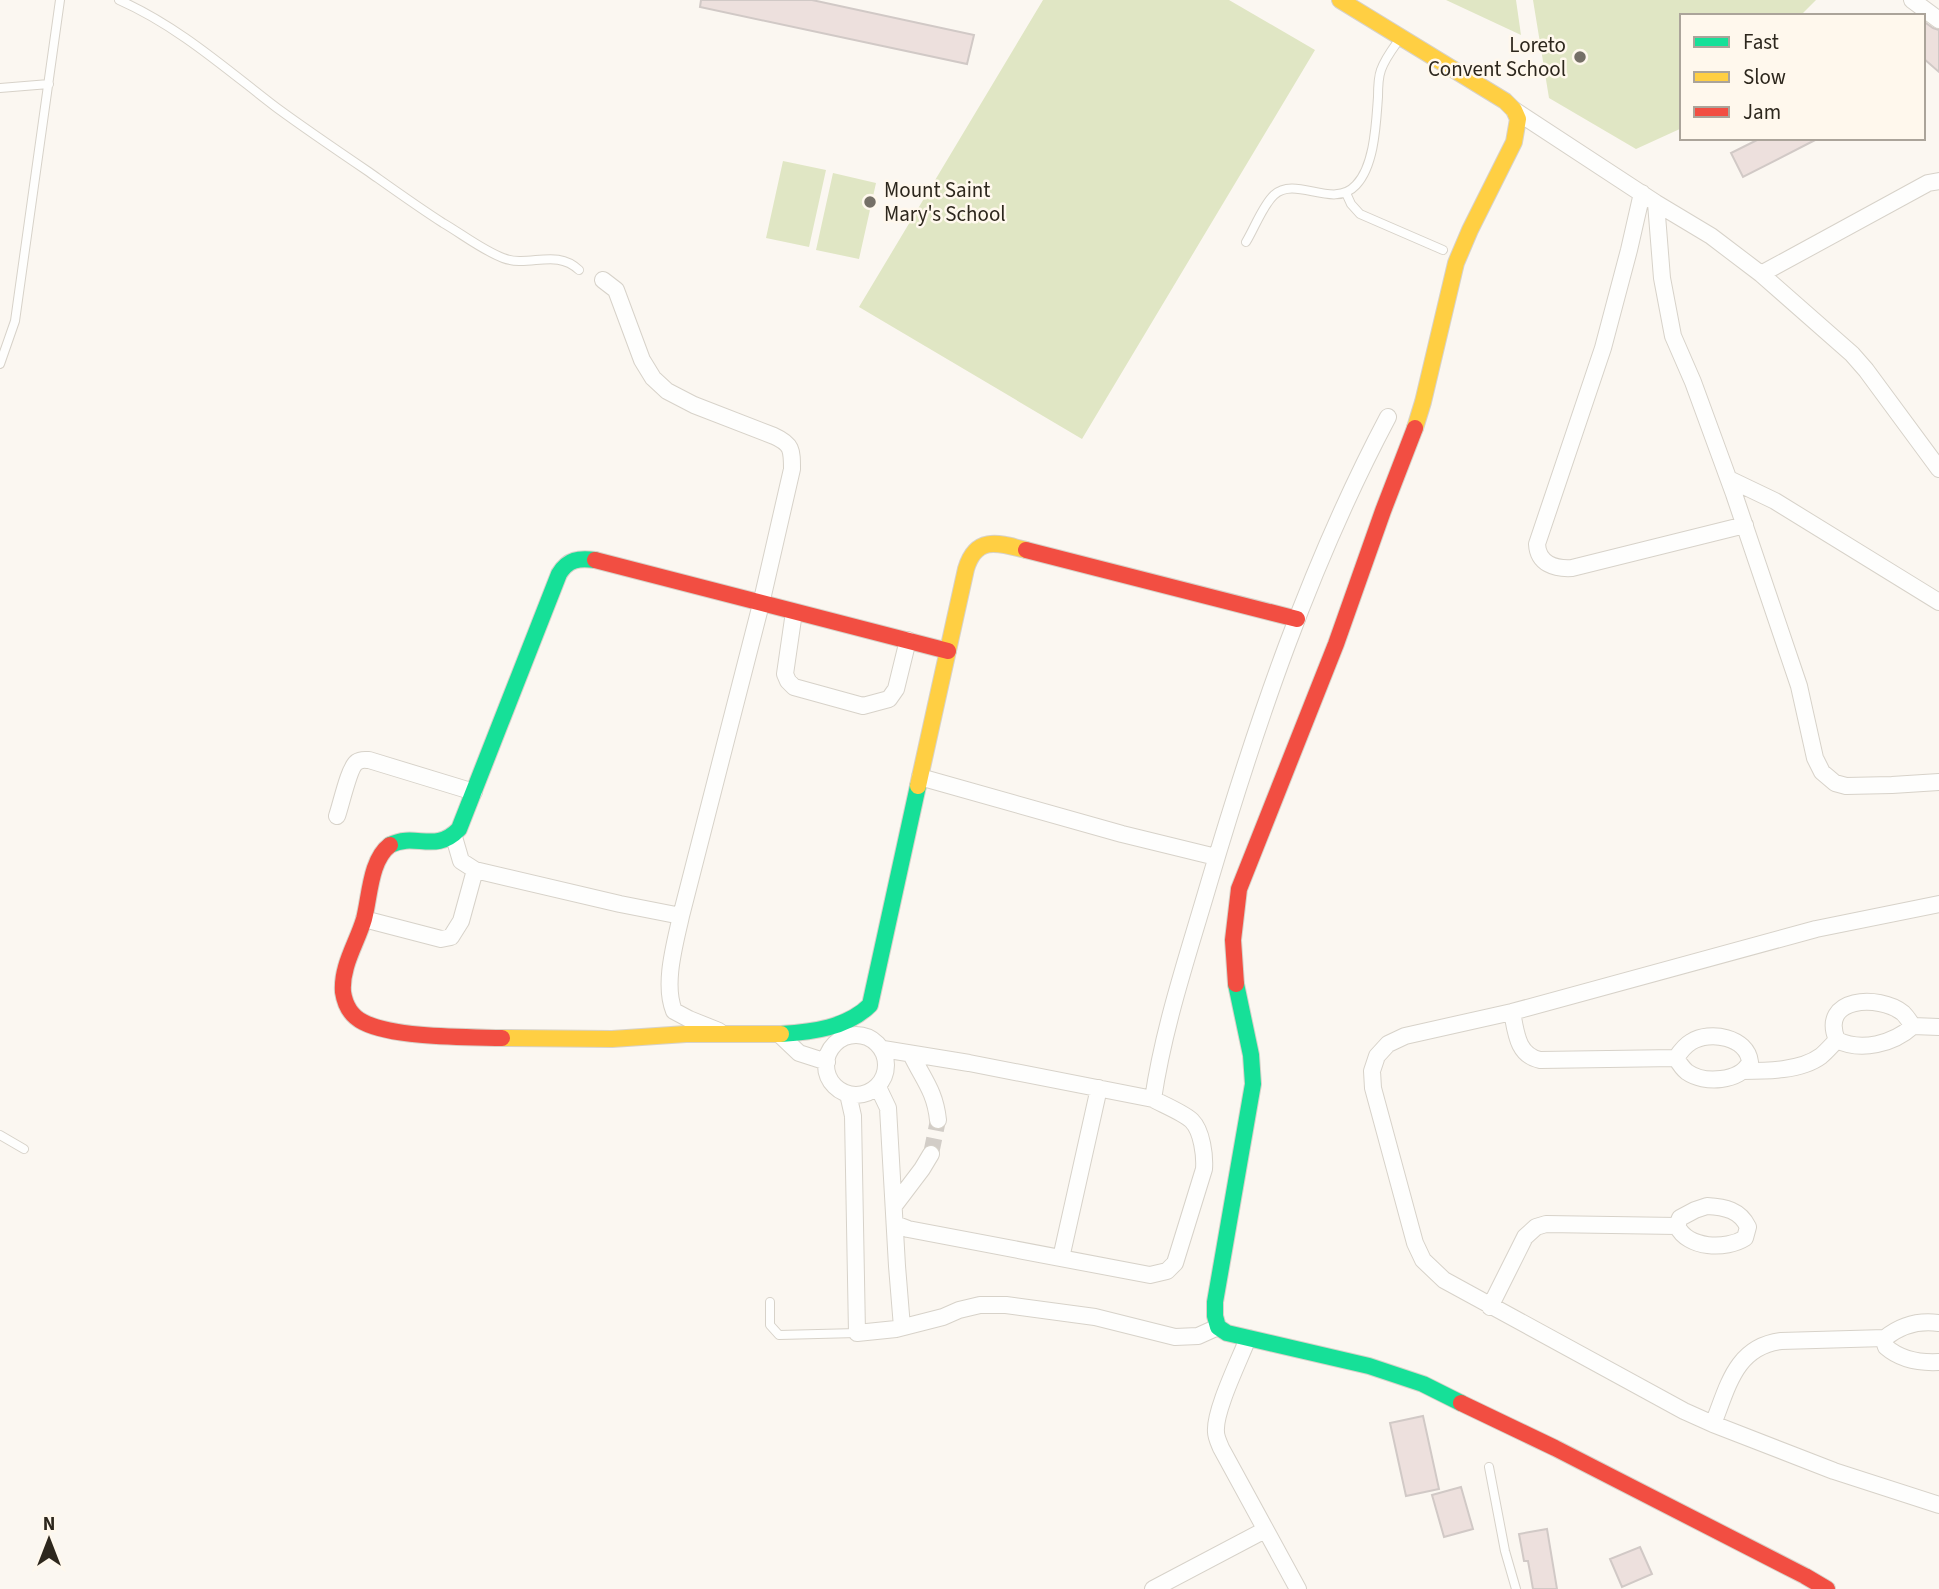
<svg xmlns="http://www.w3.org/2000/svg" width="1939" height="1589" font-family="'Source Sans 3',sans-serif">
	<rect width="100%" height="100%" fill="#fbf7f1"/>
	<path fill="#e0e6c4" d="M1043,0H1229L1315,50L1082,439L859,307Z
		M1446,0H1516L1521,35Z
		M1533,0H1816L1800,16H1682V128L1636,149L1549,98Z
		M783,161L826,170L809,247L766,238Z
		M833,173L876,183L859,259L816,250Z"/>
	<path fill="#ede0dd" stroke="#d1c9c6" stroke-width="2" d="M701,0H812L974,35L967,64L700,7Z
		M1923,21L1933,28L1939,30V72L1923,58Z
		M1761,138H1819L1743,177L1731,153Z
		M1423,1416L1439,1489L1406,1496L1390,1423Z
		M1461,1487L1473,1529L1444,1537L1432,1495Z
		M1547,1529L1557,1589H1533L1528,1561H1524L1519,1534Z
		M1640,1547L1652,1574L1622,1587L1610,1559Z"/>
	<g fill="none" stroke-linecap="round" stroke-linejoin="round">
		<path stroke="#d2cdc7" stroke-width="16" stroke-dasharray="16 8" stroke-linecap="butt" d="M931,1154L938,1120"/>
		<g stroke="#d7d2c9" stroke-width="10">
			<path id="lane" d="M119,0C178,26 226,69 277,108C307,130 338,151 369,172C393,189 418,207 443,223C462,234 482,250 503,258C529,268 556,248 579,270
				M0,88L49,84
				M1346,193L1351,204L1360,214L1443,250
				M1246,242C1254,229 1263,205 1274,195C1296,175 1333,210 1356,185C1375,165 1376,122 1378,97C1378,88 1378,78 1381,70C1385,58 1394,47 1401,37
				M0,364L15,321L60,0
				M0,1135L24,1149
				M770,1302V1325L779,1335L857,1333
				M1489,1467L1505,1551L1516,1589"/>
		</g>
		<g stroke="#d7d2c9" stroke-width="18">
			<path id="street" d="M1912,0L1939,20
				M1514,110L1656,203L1711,236L1761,274L1852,354L1866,370L1939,469
				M1642,193L1629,250L1603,348L1537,544C1538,564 1555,569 1572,568L1745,525
				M1656,203L1662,278L1673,336L1693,382L1734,494L1799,686L1815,758L1822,772L1835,783L1846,786L1892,785L1939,782
				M1761,274L1928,183L1939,181
				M603,280L616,290L642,360L653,378L667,391L694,405L774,436C792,444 792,450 792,469L761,604L681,916C675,944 663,984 674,1011L689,1019L719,1031
				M1729,479L1775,501L1939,602
				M794,612L785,674L788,681L794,687L863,706L889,699L896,689L908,640
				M920,777L1122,834L1216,857
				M337,816C341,805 349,767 357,762C361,759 365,760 369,760L474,792
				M454,837L461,861L475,870L620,904L681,916
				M1939,904L1816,929L1512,1012L1405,1036L1388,1044L1377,1056L1372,1071L1373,1088L1415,1243L1423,1260L1444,1280L1684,1411L1713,1424L1834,1471L1939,1505
				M364,919L441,939L451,937L461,921L475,870
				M1512,1012C1516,1032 1517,1055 1540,1060L1676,1058C1680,1052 1684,1046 1691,1042C1710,1030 1747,1037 1750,1062C1740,1082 1704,1084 1687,1072C1682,1068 1679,1063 1676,1058
				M779,1034L799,1053L827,1062
				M826 1065a30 30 0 1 1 60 0a30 30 0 1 1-60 0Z
				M1837,1040C1819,997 1879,994 1903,1013C1907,1017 1910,1022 1913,1026L1939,1027
				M1837,1040C1861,1052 1893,1044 1913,1026
				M883,1049L969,1063L1153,1099
				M911,1054C923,1079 935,1091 938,1120
				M1743,1071C1766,1071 1801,1071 1821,1056C1826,1052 1832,1045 1837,1040
				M878,1087L888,1108L897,1266L902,1327
				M848,1094L853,1116L857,1333L896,1329L943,1317L959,1310L980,1305H1006L1095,1317L1175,1337L1198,1336L1218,1327
				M894,1206L922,1169L931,1154
				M1707,1206C1725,1207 1740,1210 1748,1227L1745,1238C1726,1250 1688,1249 1677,1226L1680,1218L1695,1210Z
				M895,1224L908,1229L1150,1275L1167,1271L1175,1263L1204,1169C1205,1156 1202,1131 1192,1121C1186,1114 1162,1104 1153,1099C1164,1025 1188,955 1209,883C1256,724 1310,564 1388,417
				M1061,1258L1099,1088
				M1490,1307L1525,1237L1536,1227L1546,1224L1677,1226
				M1248,1338C1240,1359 1214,1411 1216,1432C1216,1437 1219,1443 1221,1448L1298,1589
				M1885,1338L1884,1341L1886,1347C1901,1360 1920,1363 1939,1362
				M1713,1424C1728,1387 1735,1347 1781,1341L1885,1338C1901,1325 1918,1320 1939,1323
				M1153,1589L1265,1530"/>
		</g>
		<g stroke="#d7d2c9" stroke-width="18">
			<path id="fast" d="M390,845C416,832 435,854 459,829L559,574C568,559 579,558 595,560
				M1236,984L1251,1055L1253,1084L1215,1302V1316L1218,1327L1227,1333L1369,1366L1423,1384L1461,1403
				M781,1034C812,1032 847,1028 870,1005L918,786"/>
		</g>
		<g stroke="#d7d2c9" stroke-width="18">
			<path id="slow" d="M1340,0L1505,101L1514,110L1518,119L1514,142L1470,230L1456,263L1423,402L1415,428
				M918,786L966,569C976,535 999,543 1026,550
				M502,1038L612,1039L686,1034H781"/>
		</g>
		<g stroke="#d7d2c9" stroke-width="18">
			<path id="jam" d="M1026,550L1297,619
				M595,560L948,651
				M390,845C370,860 370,896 364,919C357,943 341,966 343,992C345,1005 351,1016 363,1022C394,1038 466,1037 502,1038
				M1236,984L1233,940L1239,889L1336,644L1383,511L1415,428
				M1461,1403L1555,1448L1805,1576L1827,1589"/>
		</g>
		<use href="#lane" stroke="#fefefd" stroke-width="8"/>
		<use href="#street" stroke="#fefefd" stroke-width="16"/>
		<use href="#fast" stroke="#16e098" stroke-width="16"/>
		<use href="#slow" stroke="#ffcf43" stroke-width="16"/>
		<use href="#jam" stroke="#f24e42" stroke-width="16"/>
	</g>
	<g fill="#757067" stroke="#fff8ed" stroke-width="2.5">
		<circle cx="1580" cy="57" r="7"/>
		<circle cx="870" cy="202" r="7"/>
	</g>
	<g text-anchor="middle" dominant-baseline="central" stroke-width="5" stroke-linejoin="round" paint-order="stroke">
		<g font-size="21" fill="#2d271d" stroke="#fff8ed" text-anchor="end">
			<text x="1566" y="45">Loreto<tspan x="1566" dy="24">Convent School</tspan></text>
			<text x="884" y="190" text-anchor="start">Mount Saint<tspan x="884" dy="24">Mary's School</tspan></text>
		</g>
	</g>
	<rect x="1680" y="14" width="245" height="126" fill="#fff8ed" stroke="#aba49a" stroke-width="2"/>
	<rect x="1694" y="37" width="35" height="10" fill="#16e098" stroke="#aba49a" stroke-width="2"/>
	<text x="1743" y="49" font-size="21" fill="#2d271d">Fast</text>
	<rect x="1694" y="72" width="35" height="10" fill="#ffcf43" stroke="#aba49a" stroke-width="2"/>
	<text x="1743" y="84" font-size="21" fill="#2d271d">Slow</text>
	<rect x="1694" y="107" width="35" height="10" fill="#f24e42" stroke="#aba49a" stroke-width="2"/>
	<text x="1743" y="119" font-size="21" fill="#2d271d">Jam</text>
	<g transform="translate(49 1540)" stroke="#fff8ed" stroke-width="5" paint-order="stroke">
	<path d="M0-5L12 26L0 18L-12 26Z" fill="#2d271d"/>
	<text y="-10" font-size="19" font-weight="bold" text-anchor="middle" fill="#2d271d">N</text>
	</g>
</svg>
